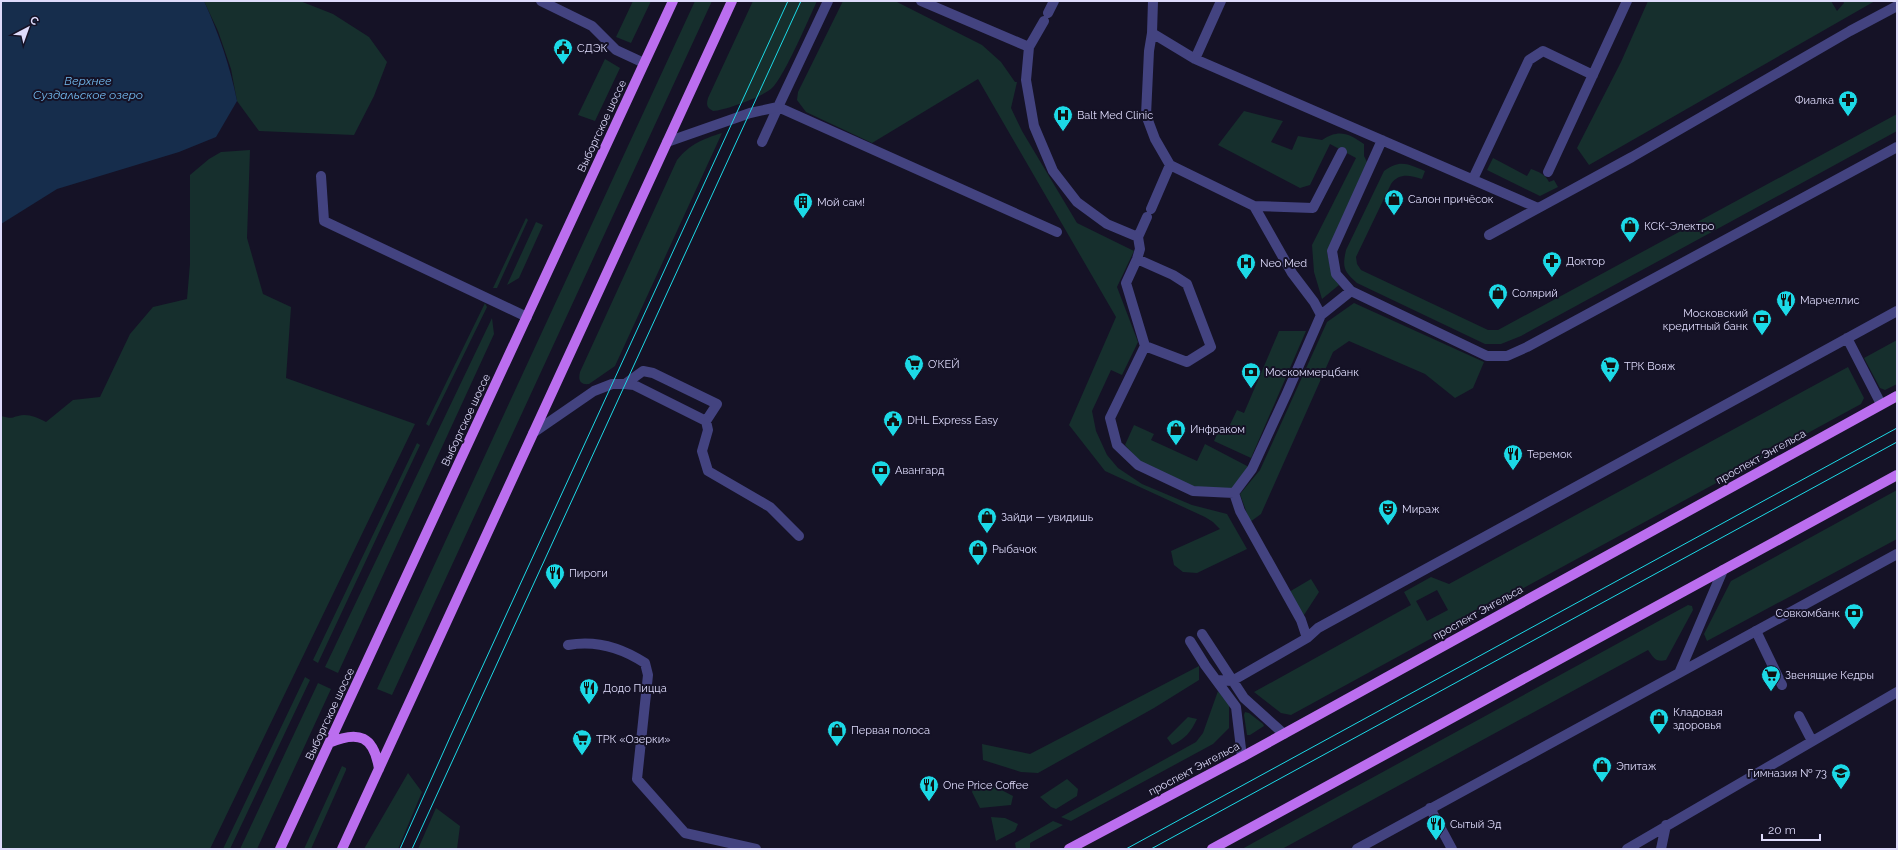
<svg xmlns="http://www.w3.org/2000/svg" width="1898" height="850" font-family="Raleway,sans-serif">
	<rect width="100%" height="100%" fill="#151226"/>
	<path fill="#162f2d" fill-rule="evenodd" d="M204,1H300L333,14L369,37L387,62L374,96L354,135L259,131L237,101L231,69L218,31Z
		M633,1H651L631,43L616,37Z
		M695,1H712L392,695L377,689Z
		M753,1H817C809,18 783,80 771,89C761,97 726,110 713,111C707,108 706,105 708,98Z
		M843,1H895L982,45L1001,62L1015,82H1017L1011,108L1022,131L1077,223L1134,251L1117,287L1138,342L1122,375L1111,370L1092,411L1096,431L1107,455L1118,468L1142,484L1192,505L1227,514L1247,549L1197,573L1183,572L1174,565L1171,551L1220,529L1213,522L1205,517L1105,471L1069,425L1116,317L978,79L872,143L806,112L797,100L798,92Z
		M1648,1H1831L1837,11L1844,3L1843,1H1875L1589,165L1577,148L1621,62Z
		M605,59L620,68L595,121L578,115Z
		M1244,111L1283,121L1271,142L1292,150L1298,136L1322,140C1339,129 1348,133 1364,144V156L1367,162L1327,252L1332,275L1339,285L1322,299L1314,272L1312,245L1356,158L1330,144L1310,185L1300,188L1218,145Z
		M1897,114V131L1521,336L1501,344H1485L1357,283C1344,271 1342,268 1346,250L1384,171C1400,159 1408,164 1425,171L1422,179C1409,175 1399,173 1391,184L1356,257L1357,264L1361,270L1488,330H1498Z
		M722,133L615,366L589,384C580,385 578,380 580,372L677,160C690,144 703,139 722,133Z
		M250,150L247,238L263,294L291,307L286,378L415,424L210,849H1V416C15,420 12,416 24,415C32,415 38,418 46,422L73,400L100,397L130,334L153,307L187,299L190,264V175L209,159L221,152Z
		M1493,158L1527,176L1531,169C1539,172 1545,174 1549,182L1554,180L1558,187L1540,196L1487,170Z
		M526,218L528,220L497,288H493Z
		M536,222L543,225L519,278L507,285Z
		M485,303L487,307L429,426L426,424Z
		M1354,303L1484,362L1473,388L1455,398L1425,374L1349,341L1333,352L1261,514L1250,522L1240,494L1260,470L1327,322Z
		M492,318L494,334L338,673L325,667Z
		M1279,331H1306L1251,458L1214,441L1220,428L1227,431L1237,410L1244,413Z
		M1897,340V384L1885,390L1880,388L1864,358Z
		M1848,367L1864,398L1861,404L1291,715L1281,713L1254,692L1411,605L1404,592L1431,577L1449,584ZM1437,590L1448,610L1427,621L1416,601Z
		M1134,425L1154,434L1151,440L1197,461L1205,444L1249,467L1232,490L1194,488L1141,463L1125,445Z
		M417,443L420,445L318,663L313,660Z
		M1897,490V539L1707,641L1704,634L1731,581Z
		M1311,579L1319,592L1302,618L1289,592Z
		M1688,605L1692,606L1693,610L1666,660C1656,663 1653,657 1648,650L1282,849H1242Z
		M1199,666V680L1154,708L1038,773L1021,772L983,760L982,744L1030,754Z
		M305,677L310,680L230,849H223Z
		M318,683L331,689L257,849H240Z
		M1218,691L1229,705V728L1213,744L1071,821L1061,817L1196,742L1203,733Z
		M1245,712L1249,713L1263,724L1264,726L1250,735H1247L1244,715Z
		M1188,717L1197,719C1191,732 1185,739 1172,745L1167,738Z
		M342,766L346,768V770L311,849H304Z
		M408,773L422,792L398,849H364Z
		M1067,779L1078,789L1077,796L1056,809L1051,807L1040,797Z
		M986,782L1013,796L1011,805L980,808L972,792L976,783Z
		M436,808L460,826L457,849H418Z
		M991,817L1005,818L1018,824L1015,831L996,841Z
		M1053,821L1063,825L1030,843V849H1016L1015,843Z"/>
	<path fill="#162d4c" d="M1,1H204C219,34 230,66 237,101L216,137L179,152L57,189L1,224Z"/>
	<g fill="none" stroke-linecap="round" stroke-linejoin="round">
		<path stroke="#434380" stroke-width="10" d="M541,1L592,26L616,50L644,63
			M921,1L1029,47
			M1153,1L1152,33L1195,59L1538,208
			M1048,13L1054,1
			M1044,21L1029,47L1026,80L1034,126L1053,171L1077,202L1107,224L1138,237
			M1152,33L1149,51L1146,115L1155,139L1170,165L1254,206L1292,273L1314,302L1321,315
			M1195,59L1221,1
			M1382,140L1332,251L1336,274L1351,291L1487,356H1507L1527,347L1897,147
			M762,142L778,107L1057,232
			M1548,172L1627,1
			M321,176L324,221L527,317
			M1473,179L1529,60L1543,51L1593,75
			M1254,206L1313,208L1342,152
			M1151,209L1170,165
			M1147,217L1138,237L1140,249L1137,259L1126,283L1145,346L1110,418L1117,445L1138,465L1193,491L1234,493
			M1489,235L1632,157L1850,31L1897,6
			M1137,259L1173,275L1187,284L1211,347L1187,362L1145,346
			M1847,338L1881,404
			M625,384L634,385L706,421
			M533,433L594,391L612,384H625L643,371L653,373L717,404L706,421L708,430L702,451L708,471L770,507L799,536
			M1234,493L1252,469L1287,393L1321,315L1351,291
			M1234,493L1240,511L1301,620L1307,638
			M1756,631L1782,685
			M1202,634L1244,698L1284,734
			M1190,641L1205,665L1236,707L1242,757
			M568,645C595,640 622,648 645,663L648,675L637,779L685,833L756,849
			M1217,680L1232,681L1307,638L1318,628L1897,311
			M1799,716L1812,741
			M1430,808L1452,849
			M1627,849L1897,692
			M1661,849L1666,825"/>
		<path stroke="#434380" stroke-width="10" d="M667,142L750,113L778,107L828,1
			M1680,671L1723,570
			M1357,849L1897,554"/>
		<path stroke="#bb6eef" stroke-width="10" d="M329,743C359,730 374,736 379,769
			M280,849L673,1
			M342,849L732,1
			M1069,849L1242,757L1897,396
			M1212,849L1897,475"/>
		<path stroke="#1cd9e6" stroke-width="1" d="M400,849L451,735L788,1
			M412,849L801,1
			M1126,849L1897,428
			M1151,849L1897,442"/>
	</g>
	<defs>
		<g id="civic-pin" transform="scale(1)"><path d="M0 17L-7.5 6A9.5 9.5 0 1 1 7.5 6Z" fill="#1cd9e6" stroke="#151226"/><path d="M-.6-6.5H3V-4.5H.6V-3L4-1V1h2V6H-6V1h2V-1L-.6-3ZM-1.2 2.5V6h2.4V2.5Z" fill="#111"/></g>
		<g id="pharmacy-pin" transform="scale(1)"><path d="M0 17L-7.5 6A9.5 9.5 0 1 1 7.5 6Z" fill="#1cd9e6" stroke="#151226"/><path d="M-2-6h4v4h4v4h-4v4h-4v-4h-4v-4h4Z" fill="#111"/></g>
		<g id="hospital-pin" transform="scale(1)"><path d="M0 17L-7.5 6A9.5 9.5 0 1 1 7.5 6Z" fill="#1cd9e6" stroke="#151226"/><path d="M-5-5h3v3.5h4V-5h3V5h-3V1.5h-4V5h-3Z" fill="#111"/></g>
		<g id="shop-pin" transform="scale(1)"><path d="M0 17L-7.5 6A9.5 9.5 0 1 1 7.5 6Z" fill="#1cd9e6" stroke="#151226"/><path d="M-5-2.5h2.3a2.7 3.5 0 0 1 5.4 0H5L5.5 6h-11ZM-1.5-2.5h3a1.5 2.3 0 0 0-3 0Z" fill="#111"/></g>
		<g id="building-pin" transform="scale(1)"><path d="M0 17L-7.5 6A9.5 9.5 0 1 1 7.5 6Z" fill="#1cd9e6" stroke="#151226"/><path d="M-4-6H4V6H1V3H-1V6H-4ZM-2.5-4.3h1.7v1.8h-1.7ZM.8-4.3h1.7v1.8H.8ZM-2.5-1h1.7V.8h-1.7ZM.8-1h1.7V.8H.8Z" fill="#111"/></g>
		<g id="restaurant-pin" transform="scale(1)"><path d="M0 17L-7.5 6A9.5 9.5 0 1 1 7.5 6Z" fill="#1cd9e6" stroke="#151226"/><path d="M-5-6h1v4h1v-4h1v4h1v-4h1v5L-1.5 .5V6h-2V.5L-5-1ZM5-6V6H3V1.5H1.5Q1.5-4 5-6Z" fill="#111"/></g>
		<g id="bank-pin" transform="scale(1)"><path d="M0 17L-7.5 6A9.5 9.5 0 1 1 7.5 6Z" fill="#1cd9e6" stroke="#151226"/><path d="M-6-4H6V4H-6ZM0-2.3a2.3 2.3 0 1 0 0 4.6a2.3 2.3 0 1 0 0-4.6Z" fill="#111"/></g>
		<g id="supermarket-pin" transform="scale(1)"><path d="M0 17L-7.5 6A9.5 9.5 0 1 1 7.5 6Z" fill="#1cd9e6" stroke="#151226"/><path d="M-6-5.5h2.5l.6 2H6L4.5 2H-2.5L-4.4-4H-6ZM-1.5 3.2a1.3 1.3 0 1 0 .1 0ZM3 3.2a1.3 1.3 0 1 0 .1 0Z" fill="#111"/></g>
		<g id="theatre-pin" transform="scale(1)"><path d="M0 17L-7.5 6A9.5 9.5 0 1 1 7.5 6Z" fill="#1cd9e6" stroke="#151226"/><path d="M-5-5.5Q0-4 5-5.5V0Q5 5 0 6Q-5 5-5 0ZM-3.3-2.5H-1v1.5H-3.3ZM1-2.5H3.3v1.5H1ZM-2.8 1Q0 5.5 2.8 1Z" fill="#111"/></g>
		<g id="school-pin" transform="scale(1)"><path d="M0 17L-7.5 6A9.5 9.5 0 1 1 7.5 6Z" fill="#1cd9e6" stroke="#151226"/><path d="M0-5L7-2L0 1L-7-2ZM-4 1L0 2.5L4 1V4Q0 6-4 4Z" fill="#111"/></g>
	</defs>
	<g fill-rule="evenodd">
		<use href="#civic-pin" x="563" y="48"/>
		<use href="#pharmacy-pin" x="1848" y="100"/>
		<use href="#hospital-pin" x="1063" y="115"/>
		<use href="#shop-pin" x="1394" y="199"/>
		<use href="#building-pin" x="803" y="202"/>
		<use href="#shop-pin" x="1630" y="226"/>
		<use href="#pharmacy-pin" x="1552" y="261"/>
		<use href="#hospital-pin" x="1246" y="263"/>
		<use href="#shop-pin" x="1498" y="293"/>
		<use href="#restaurant-pin" x="1786" y="300"/>
		<use href="#bank-pin" x="1762" y="319"/>
		<use href="#supermarket-pin" x="914" y="364"/>
		<use href="#supermarket-pin" x="1610" y="366"/>
		<use href="#bank-pin" x="1251" y="372"/>
		<use href="#civic-pin" x="893" y="420"/>
		<use href="#shop-pin" x="1176" y="429"/>
		<use href="#restaurant-pin" x="1513" y="454"/>
		<use href="#bank-pin" x="881" y="470"/>
		<use href="#theatre-pin" x="1388" y="509"/>
		<use href="#shop-pin" x="987" y="517"/>
		<use href="#shop-pin" x="978" y="549"/>
		<use href="#restaurant-pin" x="555" y="573"/>
		<use href="#bank-pin" x="1854" y="613"/>
		<use href="#supermarket-pin" x="1771" y="675"/>
		<use href="#restaurant-pin" x="589" y="688"/>
		<use href="#shop-pin" x="1659" y="718"/>
		<use href="#shop-pin" x="837" y="730"/>
		<use href="#supermarket-pin" x="582" y="739"/>
		<use href="#shop-pin" x="1602" y="766"/>
		<use href="#school-pin" x="1841" y="773"/>
		<use href="#restaurant-pin" x="929" y="785"/>
		<use href="#restaurant-pin" x="1436" y="824"/>
	</g>
	<g text-anchor="middle" dominant-baseline="central" stroke-width="4" stroke-linejoin="round" paint-order="stroke">
		<g font-size="11" fill="#dedbfb" stroke="#151226" text-anchor="start">
			<text x="577" y="48">СДЭК</text>
			<text x="1834" y="100" text-anchor="end">Фиалка</text>
			<text x="1077" y="115">Balt Med Clinic</text>
			<text x="1408" y="199">Салон причёсок</text>
			<text x="817" y="202">Мой сам!</text>
			<text x="1644" y="226">КСК-Электро</text>
			<text x="1566" y="261">Доктор</text>
			<text x="1260" y="263">Neo Med</text>
			<text x="1512" y="293">Солярий</text>
			<text x="1800" y="300">Марчеллис</text>
			<text x="1748" y="313" text-anchor="end">Московский<tspan x="1748" dy="13">кредитный банк</tspan></text>
			<text x="928" y="364">О’КЕЙ</text>
			<text x="1624" y="366">ТРК Вояж</text>
			<text x="1265" y="372">Москоммерцбанк</text>
			<text x="907" y="420">DHL Express Easy</text>
			<text x="1190" y="429">Инфраком</text>
			<text x="1527" y="454">Теремок</text>
			<text x="895" y="470">Авангард</text>
			<text x="1402" y="509">Мираж</text>
			<text x="1001" y="517">Зайди — увидишь</text>
			<text x="992" y="549">Рыбачок</text>
			<text x="569" y="573">Пироги</text>
			<text x="1840" y="613" text-anchor="end">Совкомбанк</text>
			<text x="1785" y="675">Звенящие Кедры</text>
			<text x="603" y="688">Додо Пицца</text>
			<text x="1673" y="712">Кладовая<tspan x="1673" dy="13">здоровья</tspan></text>
			<text x="851" y="730">Первая полоса</text>
			<text x="596" y="739">ТРК «Озерки»</text>
			<text x="1616" y="766">Эпитаж</text>
			<text x="1827" y="773" text-anchor="end">Гимназия № 73</text>
			<text x="943" y="785">One Price Coffee</text>
			<text x="1450" y="824">Сытый Эд</text>
		</g>
		<g font-size="11" fill="#dedbfb" stroke="#151226">
			<text transform="translate(602 126) rotate(-65)">Выборгское шоссе</text>
			<text transform="translate(466 420) rotate(-65)">Выборгское шоссе</text>
			<text transform="translate(1761 457) rotate(-29)">проспект Энгельса</text>
			<text transform="translate(1478 613) rotate(-29)">проспект Энгельса</text>
			<text transform="translate(330 714) rotate(-65)">Выборгское шоссе</text>
			<text transform="translate(1194 769) rotate(-28)">проспект Энгельса</text>
		</g>
		<g font-size="12" font-style="italic" fill="#74bbf0" stroke="#151226">
			<text x="88" y="81">Верхнее<tspan x="88" dy="14">Суздальское озеро</tspan></text>
		</g>
	</g>
	<rect width="1898" height="850" fill="none" stroke="#dedbfb" stroke-width="4"/>
	<g transform="translate(28 28) rotate(41)" stroke="#151226" stroke-width="3" paint-order="stroke">
	<path d="M0-3L7 15L0 10L-7 15Z" fill="#dedbfb"/>
	<text y="-6" font-size="11" font-weight="bold" text-anchor="middle" fill="#dedbfb">С</text>
	</g>
	<path d="M1762 834v6h58v-6" fill="none" stroke="#dedbfb" stroke-width="2"/>
	<text x="1768" y="834" font-size="12" fill="#dedbfb" stroke="#151226" stroke-width="3" paint-order="stroke">20 m</text>
</svg>
